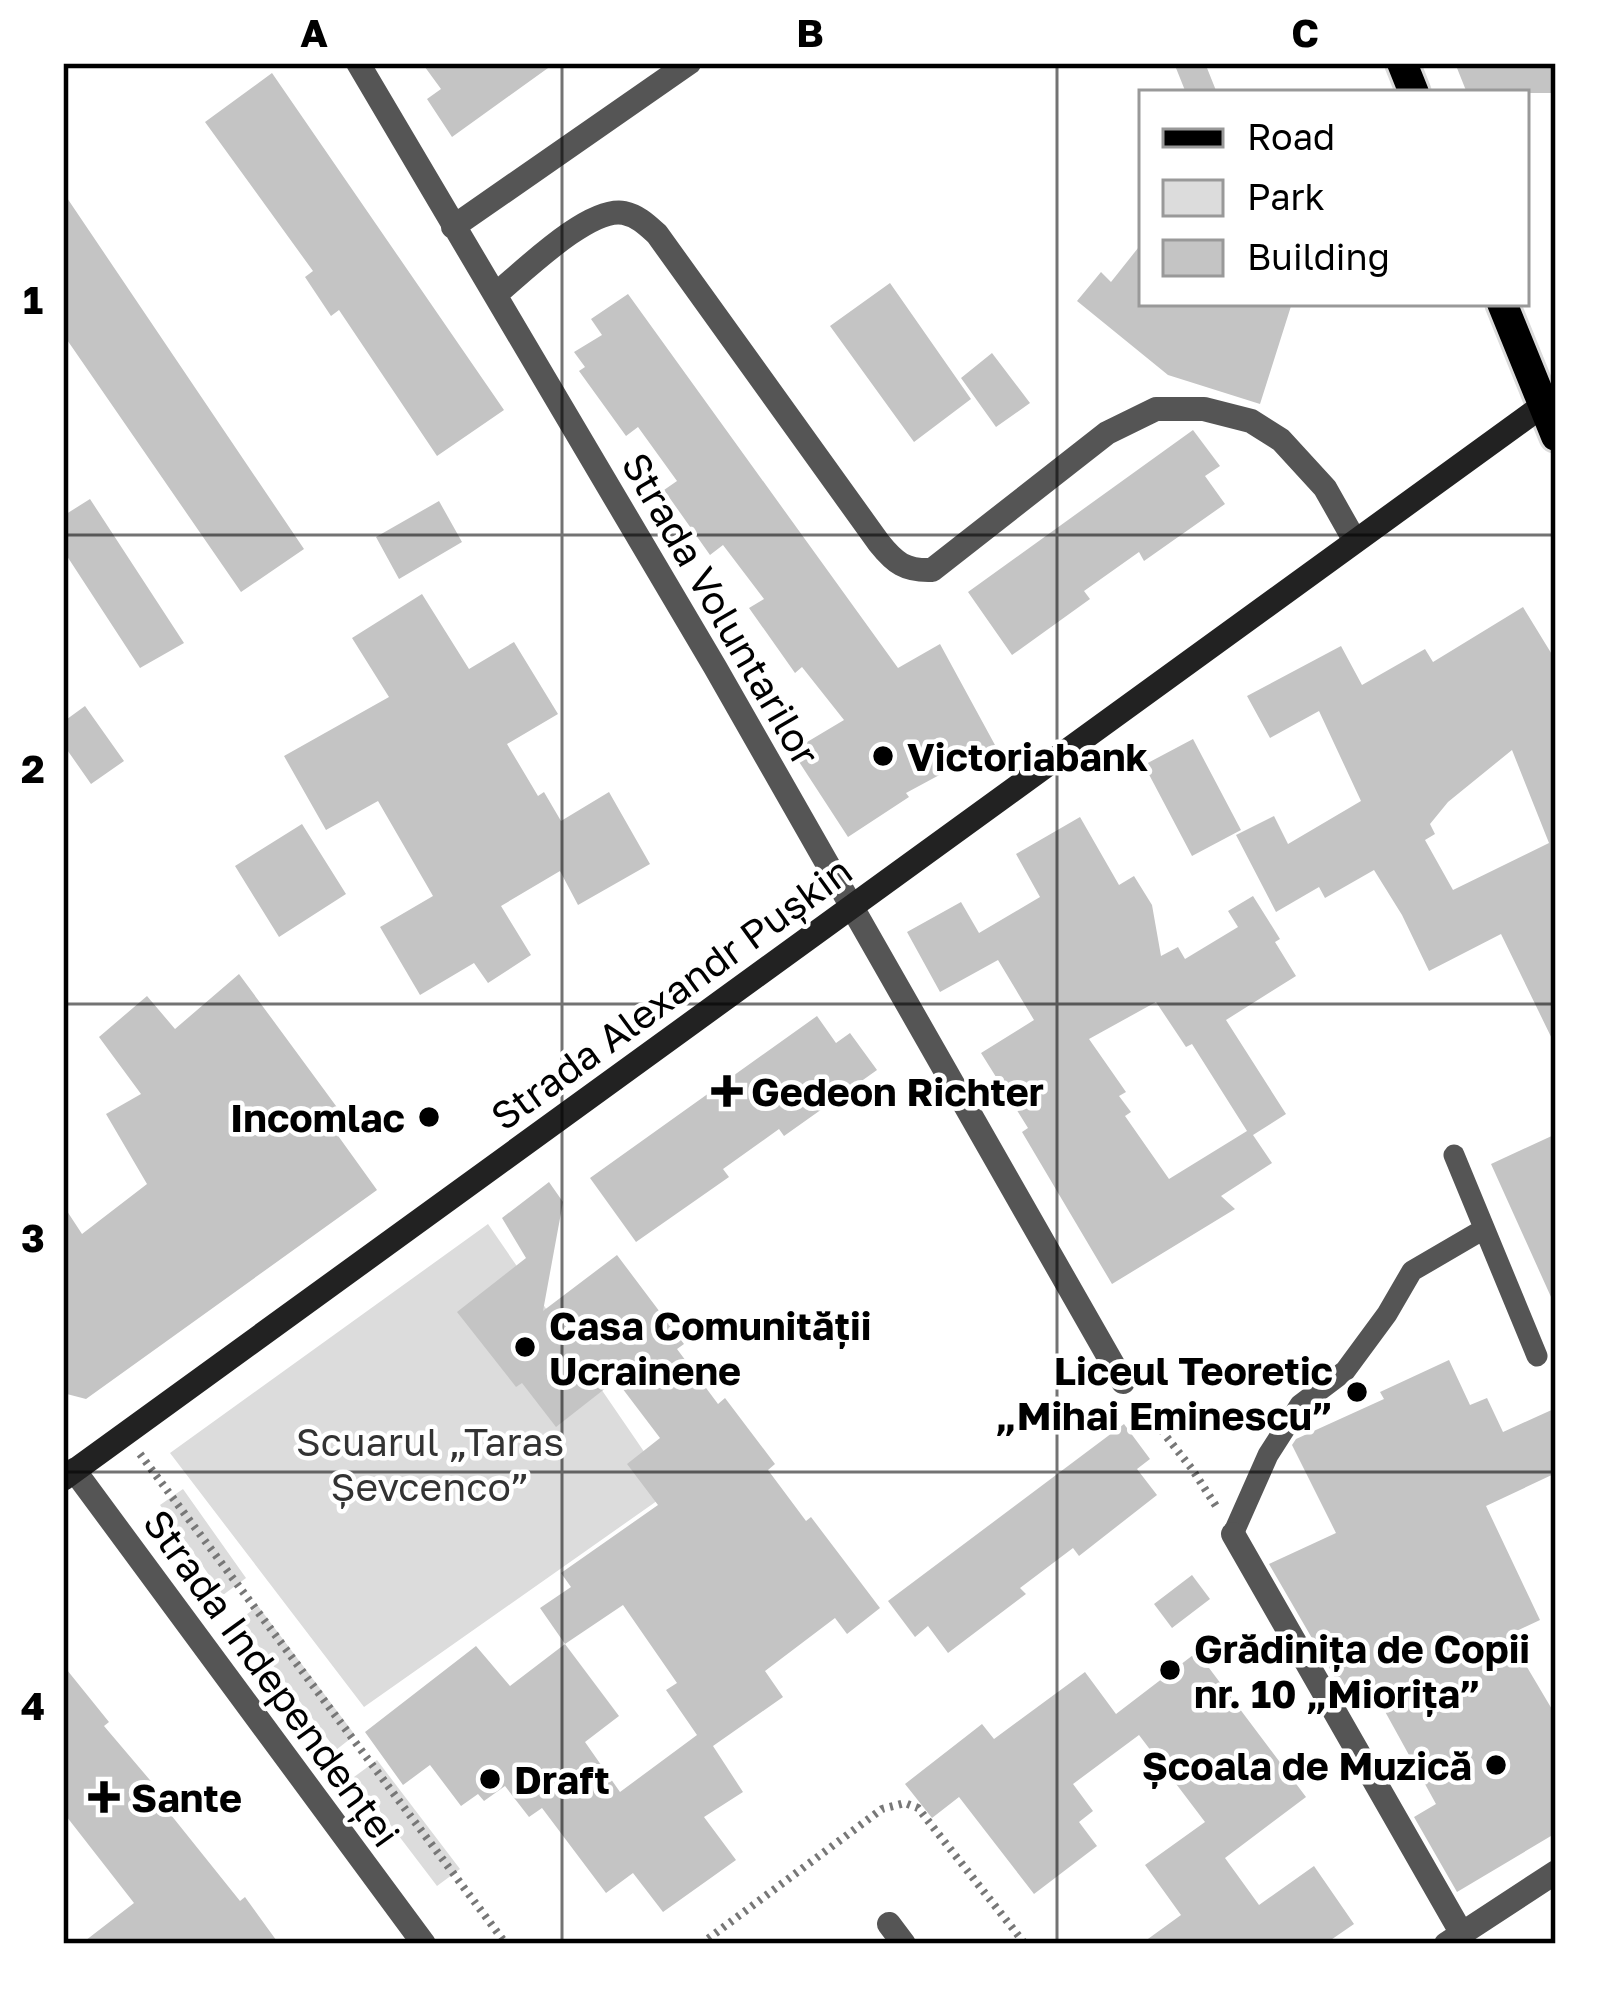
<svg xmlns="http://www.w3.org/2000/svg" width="1619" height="2007" font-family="'Golos Text',sans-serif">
	<rect width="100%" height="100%" fill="#fff"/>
	<path fill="#dcdcdc" d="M488,1224L671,1491L364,1707L170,1453Z
		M183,1489L246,1578L223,1595L160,1505Z
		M258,1606L355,1735L336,1750L239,1620Z
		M377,1760L460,1869L437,1886L354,1777Z"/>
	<path fill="#c4c4c4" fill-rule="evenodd" d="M422,63H555L452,137L427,99L441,89Z
		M1174,63H1205L1217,93H1186Z
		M1455,63H1556V93H1467Z
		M272,73L504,410L437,456L339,310L331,316L305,277L313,271L205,122Z
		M63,192L304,549L241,592L63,334Z
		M1142,243V303H1292L1260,404L1168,375L1077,301L1101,272L1111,282Z
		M890,283L971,399L914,442L830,326Z
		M628,294L898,668L940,644L995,745L906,793L909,797L848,837L792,751L844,720L802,667L795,673L749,608L764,599L723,545L710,555L664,490L677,481L638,427L626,436L579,371L585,367L574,352L602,335L591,319Z
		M992,353L1030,403L996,427L961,378Z
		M1193,430L1220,466L1205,476L1225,504L1144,561L1139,552L1084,591L1090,599L1012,655L968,592Z
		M90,499L184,643L140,668L63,550V516Z
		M439,501L462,542L399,579L376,537Z
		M422,594L469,669L514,642L558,714L507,744L538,796L544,792L561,821L609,792L650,864L578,905L560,871L501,906L531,955L488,983L474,963L420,995L380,927L433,896L378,801L326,830L284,756L389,697L352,638Z
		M1523,607L1556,661V1047L1501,934L1429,971L1402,915L1374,870L1325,898L1319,887L1276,912L1236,835L1274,816L1288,844L1361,801L1319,711L1270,738L1247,696L1341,646L1362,685L1425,649L1433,662ZM1512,750L1549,843L1453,890L1425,840L1435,834L1430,824L1448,802Z
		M85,706L124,761L91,784L63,744V722Z
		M1193,739L1241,830L1192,856L1144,765Z
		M1080,817L1119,885L1134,876L1152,905L1161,956L1178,947L1185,959L1238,927L1228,911L1253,896L1280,939L1275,942L1296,976L1226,1020L1286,1114L1253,1135L1272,1163L1221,1196L1235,1209L1112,1284L1022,1132L1028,1128L981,1053L1034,1020L998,960L940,992L907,932L961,902L979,933L1040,897L1016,854ZM1156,1002L1186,1047L1192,1044L1247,1131L1169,1179L1125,1116L1131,1112L1119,1096L1126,1092L1089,1039Z
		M302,824L346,894L279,937L235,866Z
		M239,974L339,1110L326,1119L377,1190L86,1399L63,1393V1205L82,1234L147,1184L106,1114L141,1094L99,1037L147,996L175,1029Z
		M817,1016L836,1043L850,1033L877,1070L784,1136L779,1129L723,1169L729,1177L636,1242L590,1178Z
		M1556,1134V1308L1491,1164Z
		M549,1182L563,1202L543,1311L617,1255L684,1344L677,1349L718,1404L725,1398L775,1464L768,1470L806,1521L811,1517L880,1608L847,1634L835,1618L765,1671L783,1697L713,1746L743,1792L704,1817L736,1860L663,1912L633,1873L606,1893L542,1808L529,1817L505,1786L484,1801L478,1794L461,1806L430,1765L403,1785L365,1732L476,1646L510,1686L565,1644L619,1716L585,1742L620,1792L697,1735L666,1690L677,1683L623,1605L565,1644L540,1608L571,1587L561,1573L658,1505L627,1464L660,1438L616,1380L556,1427L522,1383L516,1387L457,1312L526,1258L502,1218Z
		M1449,1360L1470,1405L1487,1398L1503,1432L1556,1408V1473L1486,1506L1540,1620L1508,1635L1556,1716V1833L1457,1892L1414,1817L1436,1804L1377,1697L1353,1709L1269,1564L1336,1533L1292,1445L1296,1439L1384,1399L1380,1392Z
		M1124,1424L1150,1459L1137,1469L1157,1495L1079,1556L1073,1548L1020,1588L1026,1594L948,1653L928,1626L915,1637L888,1601Z
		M1192,1575L1210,1599L1172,1628L1154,1604Z
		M1197,1652L1306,1797L1225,1858L1259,1905L1314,1866L1354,1924L1325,1944H1141L1181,1915L1145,1865L1205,1822L1139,1735L1073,1784L1093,1811L1079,1822L1097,1846L1034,1894L959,1797L932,1818L905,1784L982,1724L994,1739L1085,1672L1116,1714Z
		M63,1665L109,1722L104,1726L172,1806L167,1810L240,1901L245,1897L279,1944H81L134,1903L63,1812Z"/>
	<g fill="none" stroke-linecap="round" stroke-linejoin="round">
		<g stroke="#dbdbdb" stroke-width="36">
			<path id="primary" d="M1402,63L1414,93
				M1502,303L1556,436"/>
		</g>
		<path stroke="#777" stroke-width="8" stroke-dasharray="3 6" stroke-linecap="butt" d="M1139,1402L1192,1469L1216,1506
			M140,1454L506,1944
			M701,1944L882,1809L905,1803L918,1808L1025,1944"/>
		<path stroke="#555" stroke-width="21" d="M1454,1155L1537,1356
			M1233,1534L1268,1455L1300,1405L1345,1371L1387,1314L1412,1271L1484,1229"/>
		<path stroke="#555" stroke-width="24" d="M358,63L715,667L1123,1382
			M453,227L689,63
			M495,295C522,273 589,206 624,213C638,216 647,225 657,234L879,543C895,563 905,571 932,570L1107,433L1156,409H1204L1251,421L1281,440L1325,488L1355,541
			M74,1470L424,1944
			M1233,1534L1462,1934
			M889,1924L904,1944
			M1446,1944L1556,1872"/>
		<path stroke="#222" stroke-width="24" d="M63,1479L1542,406"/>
		<use href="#primary" stroke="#000" stroke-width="30"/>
	</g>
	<path fill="none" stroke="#000" stroke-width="3" stroke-opacity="0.55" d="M562,63V1944M1057,63V1944M63,535H1556M63,1004H1556M63,1472H1556"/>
	<g fill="#000" stroke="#fff" stroke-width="4.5">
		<circle cx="883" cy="756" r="12"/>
		<path d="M721 1073h12v12h12v12h-12v12h-12v-12h-12v-12h12z"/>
		<circle cx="429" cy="1117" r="12"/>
		<circle cx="525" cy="1347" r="12"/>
		<circle cx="1357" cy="1392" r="12"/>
		<circle cx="1170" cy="1670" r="12"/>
		<circle cx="1496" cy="1765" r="12"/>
		<circle cx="490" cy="1779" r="12"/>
		<path d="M98 1779h12v12h12v12h-12v12h-12v-12h-12v-12h12z"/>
	</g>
	<g text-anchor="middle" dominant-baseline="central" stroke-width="9" stroke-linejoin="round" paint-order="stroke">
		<g font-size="39" fill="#000" stroke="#fff">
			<text transform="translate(721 609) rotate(60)">Strada Voluntarilor</text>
			<text transform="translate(671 993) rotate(-36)">Strada Alexandr Pușkin</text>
			<text transform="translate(272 1678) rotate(54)">Strada Independenței</text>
		</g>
		<g font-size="39" font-weight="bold" fill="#000" stroke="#fff" text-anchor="start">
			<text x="907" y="756">Victoriabank</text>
			<text x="751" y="1091">Gedeon Richter</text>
			<text x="405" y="1117" text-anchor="end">Incomlac</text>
			<text x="549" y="1325">Casa Comunității<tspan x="549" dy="45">Ucrainene</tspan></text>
			<text x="1333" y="1370" text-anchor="end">Liceul Teoretic<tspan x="1333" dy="45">„Mihai Eminescu”</tspan></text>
			<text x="1194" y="1648">Grădinița de Copii<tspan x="1194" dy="45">nr. 10 „Miorița”</tspan></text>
			<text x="1472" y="1765" text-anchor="end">Școala de Muzică</text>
			<text x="514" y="1779">Draft</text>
			<text x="131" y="1797">Sante</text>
		</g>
		<g font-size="39" fill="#333" stroke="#fff">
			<text x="430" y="1441">Scuarul „Taras<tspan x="430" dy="45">Șevcenco”</tspan></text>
		</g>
	</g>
	<rect width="1619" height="2007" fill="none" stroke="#ffffff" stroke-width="132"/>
	<rect x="1139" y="90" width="390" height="216" fill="#ffffff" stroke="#999999" stroke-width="3"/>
	<rect x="1163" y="129" width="60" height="18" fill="#000000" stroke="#999999" stroke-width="3"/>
	<text x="1247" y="150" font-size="36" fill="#000000">Road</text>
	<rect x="1163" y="180" width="60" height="36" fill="#dcdcdc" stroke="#999999" stroke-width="3"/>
	<text x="1247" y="210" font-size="36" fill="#000000">Park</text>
	<rect x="1163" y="240" width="60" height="36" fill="#c4c4c4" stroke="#999999" stroke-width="3"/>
	<text x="1247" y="270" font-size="36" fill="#000000">Building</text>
	<rect x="66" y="66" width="1487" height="1875" fill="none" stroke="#000" stroke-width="4.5"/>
	<g font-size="39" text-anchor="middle" font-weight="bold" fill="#000">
		<text x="314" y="47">A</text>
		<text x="810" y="47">B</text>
		<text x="1305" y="47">C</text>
		<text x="33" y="314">1</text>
		<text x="33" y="783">2</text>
		<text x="33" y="1252">3</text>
		<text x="33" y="1720">4</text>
	</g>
</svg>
